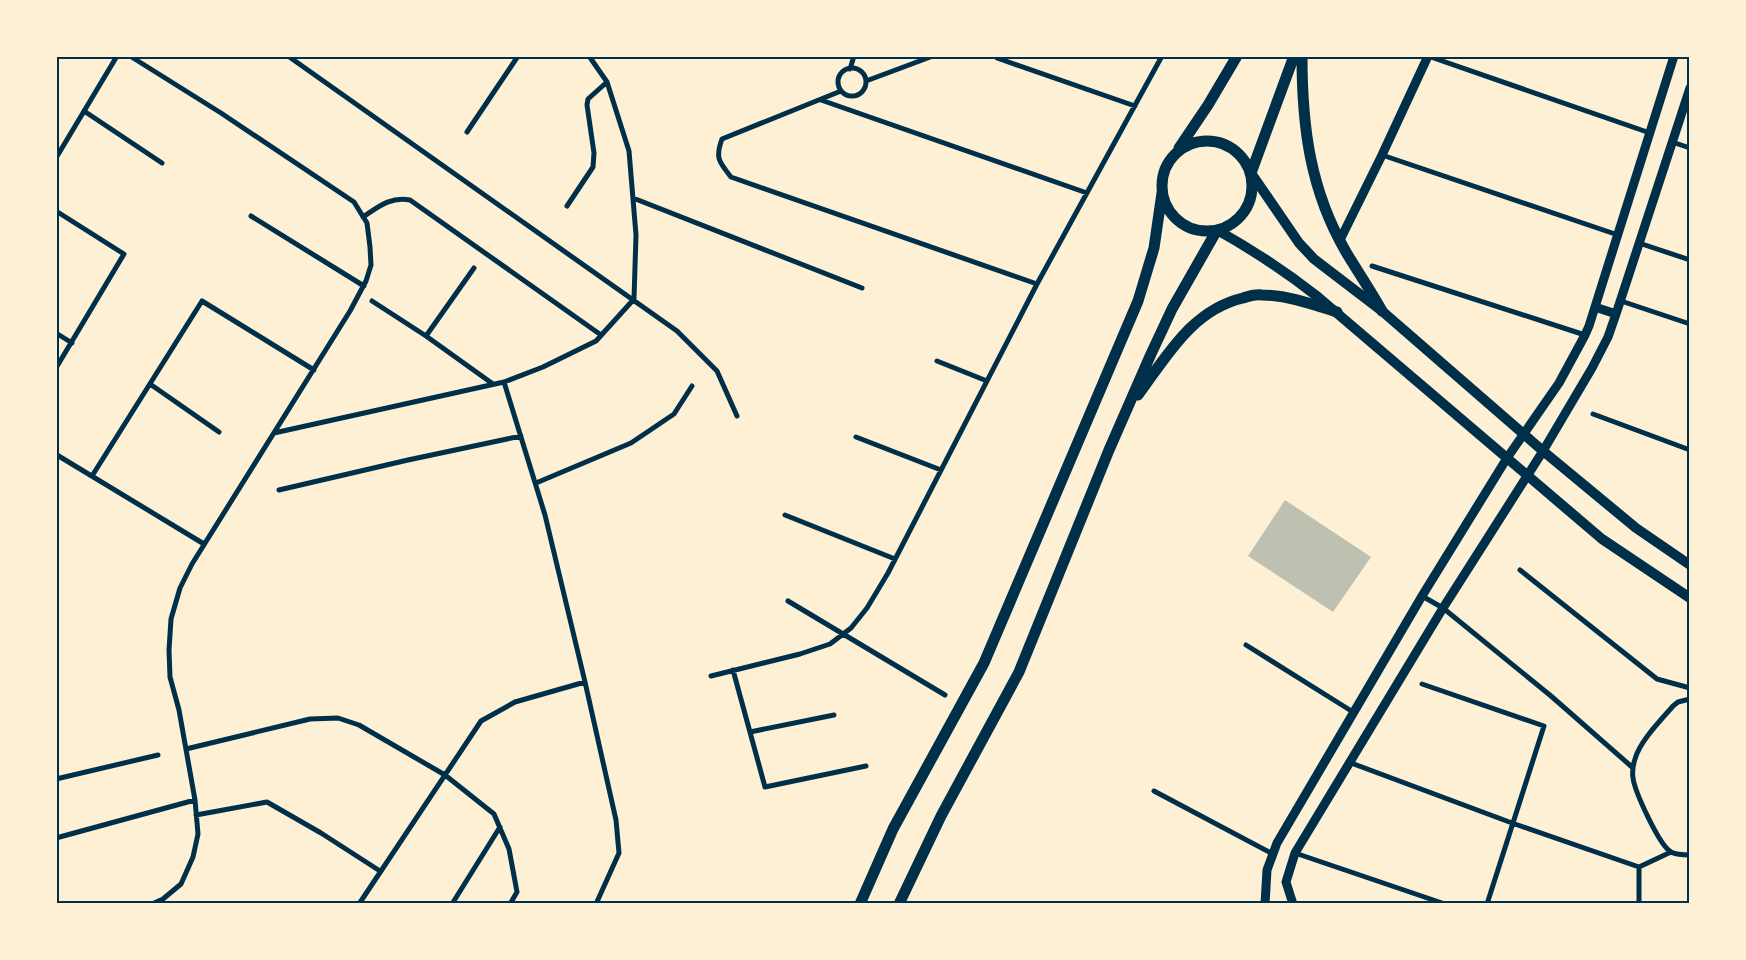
<svg xmlns="http://www.w3.org/2000/svg" width="1746" height="960" font-family="Barlow,sans-serif">
	<rect width="100%" height="100%" fill="#fdf0d5"/>
	<path fill="#bec0b2" d="M1285,500L1371,557L1333,612L1248,556Z"/>
	<g fill="none" stroke-linecap="round" stroke-linejoin="round">
		<path stroke="#003049" stroke-width="5" d="M130,56L221,113L354,202L367,223L370,247L371,265L366,281L350,311L192,564L180,588L171,619L169,650L170,677L179,710L195,800L198,834L193,857L181,884L163,899L152,904
			M288,56L677,331L717,371L737,416
			M997,56V58L1135,106
			M1428,56L1650,133
			M838 82a14 14 0 1 1 28 0a14 14 0 1 1-28 0Z
			M850,69L854,56
			M866,81L933,56
			M841,91L722,139C715,158 719,162 731,177L1037,284
			M821,100L1087,193
			M84,111L162,163
			M467,132L518,56
			M1672,142L1690,148
			M1382,155L1618,235
			M56,158L117,56
			M633,198L862,288
			M567,206L593,167L594,153L587,105L588,99L607,82
			M56,211L124,254L56,368
			M251,216L364,286
			M363,217C378,207 391,196 410,200L601,335
			M1639,243L1690,260
			M1372,266L1585,335
			M372,301L426,336L493,384
			M1621,301L1690,324
			M56,333L72,343
			M426,336L474,268
			M937,361L987,381
			M504,382L545,515L585,682L616,820L619,853L596,904
			M150,384L219,432
			M1593,414L1690,450
			M274,433L504,382L543,367L596,341L634,299L636,235L629,151L607,82L589,56
			M856,437L941,470
			M57,455L204,544
			M92,476L202,301L314,370
			M536,483L631,443L674,414L692,386
			M279,490L408,460L521,436
			M785,515L895,559
			M1520,570L1657,679L1690,688
			M1422,596L1443,608L1551,696L1632,767
			M788,601L945,695
			M1246,645L1353,712
			M733,670L765,787L866,766
			M711,676L800,654L830,644L851,628L867,608L888,573L1037,284L1162,56
			M1422,684L1544,726L1487,904
			M1690,699L1678,702L1673,706C1661,720 1640,741 1635,759C1633,765 1632,771 1633,778C1635,792 1659,845 1671,852C1677,855 1683,855 1690,855
			M750,732L834,715
			M186,749L310,719L338,718L359,725L445,775L494,814L509,849L517,892L510,904
			M1351,763L1512,823L1639,867L1671,852
			M56,779L158,755
			M1154,791L1273,854
			M196,815L267,802L321,833L380,871
			M56,838L195,800
			M1295,853L1445,904
			M1639,867V904
			M359,904L481,721L515,702L585,682
			M452,904L500,827"/>
		<path stroke="#003049" stroke-width="9" d="M1340,240L1382,155L1428,56
			M1595,307L1616,314
			M1265,904L1267,870L1277,843L1422,596L1507,458L1559,383L1585,335L1589,326L1674,56
			M1293,904L1286,882L1295,853L1443,608L1543,451L1592,368L1608,337L1616,314L1690,88"/>
		<path stroke="#003049" stroke-width="10" d="M1251,173L1299,243L1314,259L1382,311L1543,451L1636,528L1690,565
			M1217,230C1253,250 1286,272 1318,297L1602,539L1690,598"/>
		<path stroke="#003049" stroke-width="11" d="M1302,56C1302,127 1310,190 1346,252C1358,272 1371,291 1382,311
			M1162 186a45 45 0 1 1 90 0a45 45 0 1 1-90 0Z
			M1179,148L1208,105L1237,56
			M1251,173L1294,56
			M1138,395C1167,356 1192,310 1243,298C1249,296 1255,294 1262,295C1287,295 1312,304 1337,312
			M860,904L893,829L984,663L1138,301L1154,248L1162,193
			M899,904L941,816L1019,672L1109,450L1151,354L1172,309L1217,230"/>
	</g>
	<rect width="1746" height="960" fill="none" stroke="#fdf0d5" stroke-width="115"/>
	<rect x="58" y="58" width="1630" height="844" fill="none" stroke="#003049" stroke-width="2"/>
</svg>
